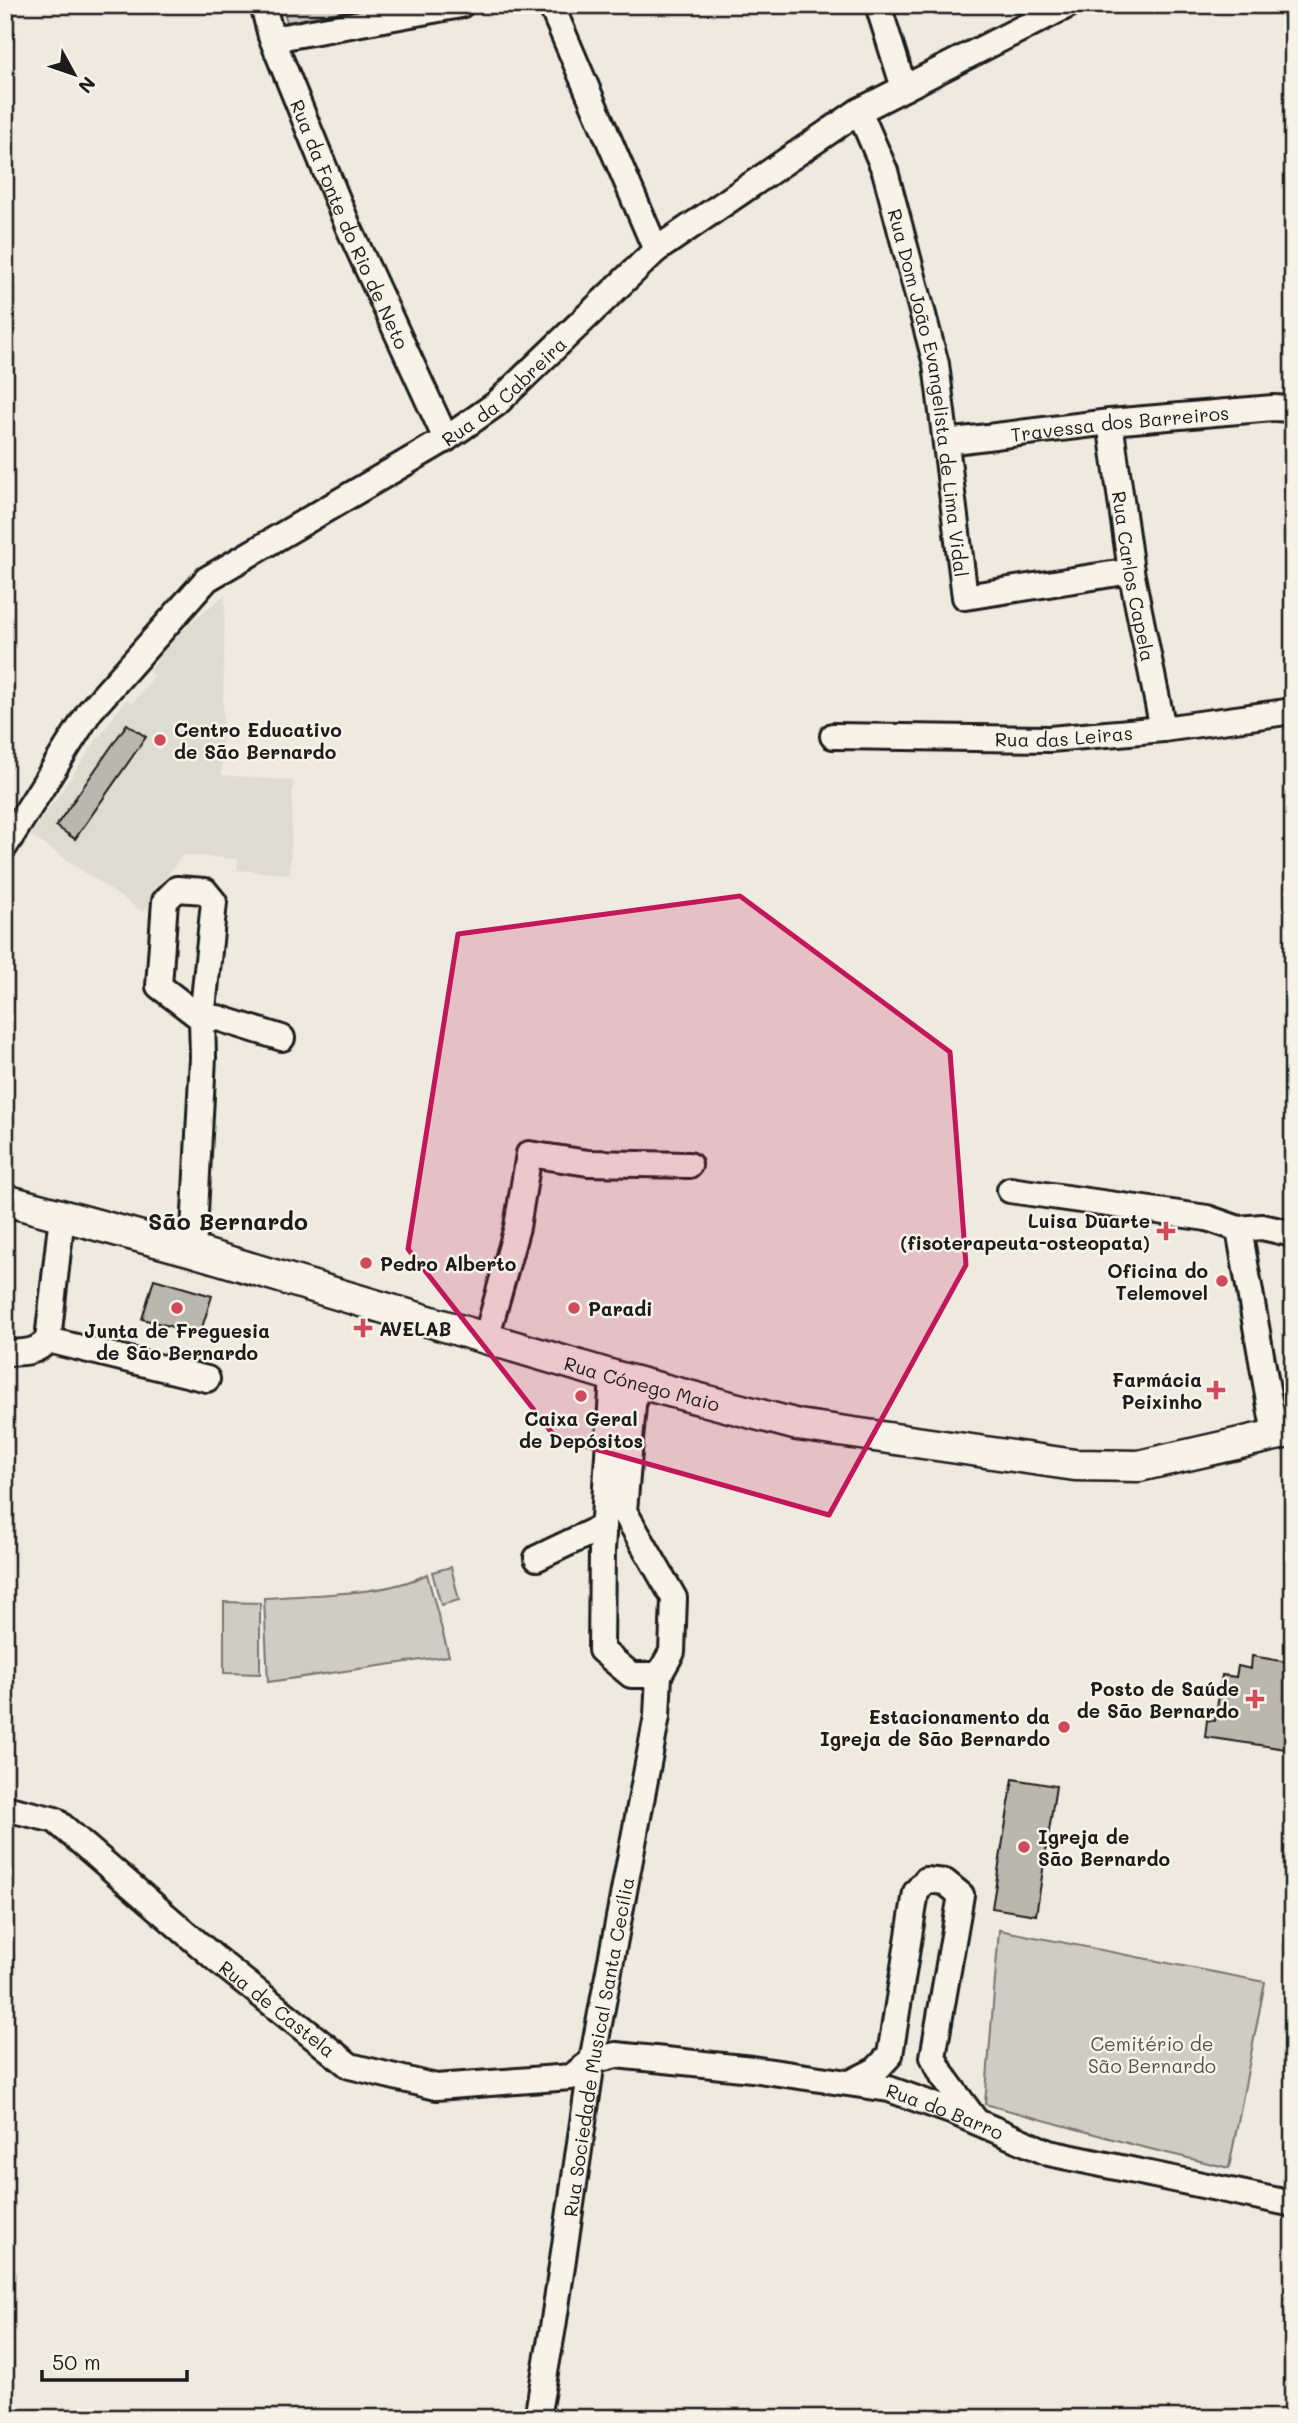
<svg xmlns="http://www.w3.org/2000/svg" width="1298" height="2423" font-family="Mali,sans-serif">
	<rect width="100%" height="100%" fill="#eeeae0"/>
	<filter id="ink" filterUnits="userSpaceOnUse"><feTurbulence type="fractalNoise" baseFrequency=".0143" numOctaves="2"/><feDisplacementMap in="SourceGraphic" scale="14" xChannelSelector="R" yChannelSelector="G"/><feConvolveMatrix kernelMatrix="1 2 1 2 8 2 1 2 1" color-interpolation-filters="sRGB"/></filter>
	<g filter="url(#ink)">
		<path fill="#dedbd1" d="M225,595L222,775L293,781L290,874L237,870L238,859L182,855L143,912L30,835L126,699L133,703L154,676L149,672L171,642L197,617Z"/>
		<path fill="#cfccc3" stroke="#767470" stroke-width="2" d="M282,5H374L287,22Z
			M451,1567L459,1600L441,1605L432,1572Z
			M427,1574L449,1656L268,1682L264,1598C312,1594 386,1596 427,1574Z
			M224,1602L260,1603V1674L224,1673Z
			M999,1930L1265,1982L1229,2168L1138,2146L985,2104Z"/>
		<path fill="#bab7af" stroke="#1c1c1c" stroke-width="2" d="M127,724L146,737L75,839L56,826Z
			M154,1279L212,1296L200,1334L142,1319Z
			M1252,1656L1293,1663V1750L1205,1737L1207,1720L1215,1721L1222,1675L1236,1677L1238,1666L1251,1669Z
			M1013,1779L1056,1786L1036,1915L992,1908Z"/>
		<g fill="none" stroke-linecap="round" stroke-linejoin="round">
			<g stroke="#1c1c1c" stroke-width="30">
				<g id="minor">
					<path id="s1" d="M263,5L271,36L348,226L446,439"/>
					<path d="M551,5L656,250"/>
					<path d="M878,5L904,88"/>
					<path d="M271,36L284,37L461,5"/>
					<path id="s2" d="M859,111L885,171L936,364L965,597L1131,571"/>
					<path id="s3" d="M1110,422L1131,571L1163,729"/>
					<path id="s4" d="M946,442L1110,422L1273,408L1293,409"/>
					<path id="s5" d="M833,736L1050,739L1163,729L1293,711"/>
					<path id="s6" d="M5,846L90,711L207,579L446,439L496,404L656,250L859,111L1068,5"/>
					<path d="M1010,1190L1207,1218L1239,1229L1262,1227L1293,1234"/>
					<path d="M62,1215L48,1340L207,1379"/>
					<path d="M1239,1229L1275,1435"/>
					<path d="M193,1251L203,1057L202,1019L214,902L205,891L177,889L165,901L159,986L202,1019L218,1018L282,1038"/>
					<path d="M486,1339L517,1227L529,1154L588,1163L689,1165"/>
					<path d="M5,1353C23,1352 35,1354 48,1340"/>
					<path d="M613,1376L602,1550L601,1650L631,1675H659"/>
					<path d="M537,1558L604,1526"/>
					<path id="s7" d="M5,1808L55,1820L216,1959L350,2066L436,2087L571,2077L592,2061L616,2055L752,2069L889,2089L956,2113L1049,2153L1293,2204"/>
					<path d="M850,2083L876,2070L890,2055L916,1892L926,1880L945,1882L961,1895L933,2057L943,2076L976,2121"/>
					<path id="s8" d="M537,2418L553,2327L592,2061L657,1716L659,1675L672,1652L674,1598L624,1511L635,1382"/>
				</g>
			</g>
			<g stroke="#1c1c1c" stroke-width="35">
				<g id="major">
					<path id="s9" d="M5,1200L193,1251L613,1376L798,1425L1075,1465L1139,1466L1293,1431"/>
				</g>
			</g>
			<use href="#minor" stroke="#f7f3e8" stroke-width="24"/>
			<use href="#major" stroke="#f7f3e8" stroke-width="30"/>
		</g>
	</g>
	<path fill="#c2185b" fill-opacity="0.2" stroke="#c2185b" stroke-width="5" stroke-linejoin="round" d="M740,896L950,1052L966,1265L829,1515L556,1438L408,1249L458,934Z"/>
	<g fill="#d1495b" stroke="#f7f3e8" stroke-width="2.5">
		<circle cx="160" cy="740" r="7"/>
		<path d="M1162.5 1220.5h7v7h7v7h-7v7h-7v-7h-7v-7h7z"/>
		<circle cx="366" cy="1263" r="7"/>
		<circle cx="1222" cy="1281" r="7"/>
		<circle cx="177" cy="1308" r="7"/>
		<circle cx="574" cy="1308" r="7"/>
		<path d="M359.5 1317.5h7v7h7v7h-7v7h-7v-7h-7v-7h7z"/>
		<path d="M1212.5 1379.5h7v7h7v7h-7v7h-7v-7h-7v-7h7z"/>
		<circle cx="581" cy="1396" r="7"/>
		<path d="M1251.5 1688.5h7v7h7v7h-7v7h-7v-7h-7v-7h7z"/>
		<circle cx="1064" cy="1727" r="7"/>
		<circle cx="1024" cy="1847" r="7"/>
	</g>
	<g text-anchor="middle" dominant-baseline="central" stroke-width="5" stroke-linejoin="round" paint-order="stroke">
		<g font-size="19" fill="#1c1c1c" stroke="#f7f3e8">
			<text stroke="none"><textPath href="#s1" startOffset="236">Rua da Fonte do Rio de Neto</textPath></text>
			<text stroke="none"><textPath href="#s6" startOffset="688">Rua da Cabreira</textPath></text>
			<text stroke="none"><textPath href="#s2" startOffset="292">Rua Dom João Evangelista de Lima Vidal</textPath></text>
			<text stroke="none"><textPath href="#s4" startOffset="175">Travessa dos Barreiros</textPath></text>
			<text stroke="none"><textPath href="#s3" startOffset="156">Rua Carlos Capela</textPath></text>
			<text stroke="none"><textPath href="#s5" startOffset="231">Rua das Leiras</textPath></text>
			<text stroke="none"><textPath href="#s9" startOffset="663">Rua Cónego Maio</textPath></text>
			<text stroke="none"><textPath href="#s7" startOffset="343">Rua de Castela</textPath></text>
			<text stroke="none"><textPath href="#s8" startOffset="376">Rua Sociedade Musical Santa Cecília</textPath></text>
			<text stroke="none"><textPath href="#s7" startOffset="1046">Rua do Barro</textPath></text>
		</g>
		<g font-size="19" font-weight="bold" fill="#1c1c1c" stroke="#f7f3e8" text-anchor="start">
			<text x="174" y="729">Centro Educativo<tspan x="174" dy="22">de São Bernardo</tspan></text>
			<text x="1150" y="1220" text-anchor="end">Luisa Duarte<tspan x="1150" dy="22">(fisoterapeuta-osteopata)</tspan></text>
			<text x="380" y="1263">Pedro Alberto</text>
			<text x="1208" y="1270" text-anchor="end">Oficina do<tspan x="1208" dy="22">Telemovel</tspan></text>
			<text x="588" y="1308">Paradi</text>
			<text x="379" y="1328">AVELAB</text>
			<text x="177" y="1330" text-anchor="middle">Junta de Freguesia<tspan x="177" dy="22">de São Bernardo</tspan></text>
			<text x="1202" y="1379" text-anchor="end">Farmácia<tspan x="1202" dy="22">Peixinho</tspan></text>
			<text x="581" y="1418" text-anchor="middle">Caixa Geral<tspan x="581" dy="22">de Depósitos</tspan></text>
			<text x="1239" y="1688" text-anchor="end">Posto de Saúde<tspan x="1239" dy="22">de São Bernardo</tspan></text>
			<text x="1050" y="1716" text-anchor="end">Estacionamento da<tspan x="1050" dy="22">Igreja de São Bernardo</tspan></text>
			<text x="1038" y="1836">Igreja de<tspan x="1038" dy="22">São Bernardo</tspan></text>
		</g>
		<g font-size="19" fill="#52514e" stroke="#f7f3e8">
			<text x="1152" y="2043">Cemitério de<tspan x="1152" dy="22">São Bernardo</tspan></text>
		</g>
		<g font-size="23" font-weight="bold" fill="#1c1c1c" stroke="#f7f3e8">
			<text x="228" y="1221">São Bernardo</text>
		</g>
	</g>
	<rect width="1298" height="2423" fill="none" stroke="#f7f3e8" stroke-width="28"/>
	<rect x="14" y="14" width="1270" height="2395" fill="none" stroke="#1c1c1c" stroke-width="2.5" filter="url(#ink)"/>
	<g transform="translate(74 74) rotate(130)" stroke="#f7f3e8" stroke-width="5" paint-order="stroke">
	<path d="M0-5L12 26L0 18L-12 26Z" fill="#1c1c1c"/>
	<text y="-10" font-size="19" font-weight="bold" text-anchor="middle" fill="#1c1c1c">N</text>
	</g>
	<path d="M42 2370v10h145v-10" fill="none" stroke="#1c1c1c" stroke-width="3.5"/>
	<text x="52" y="2370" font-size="21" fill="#1c1c1c" stroke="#f7f3e8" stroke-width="5" paint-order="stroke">50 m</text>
</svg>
